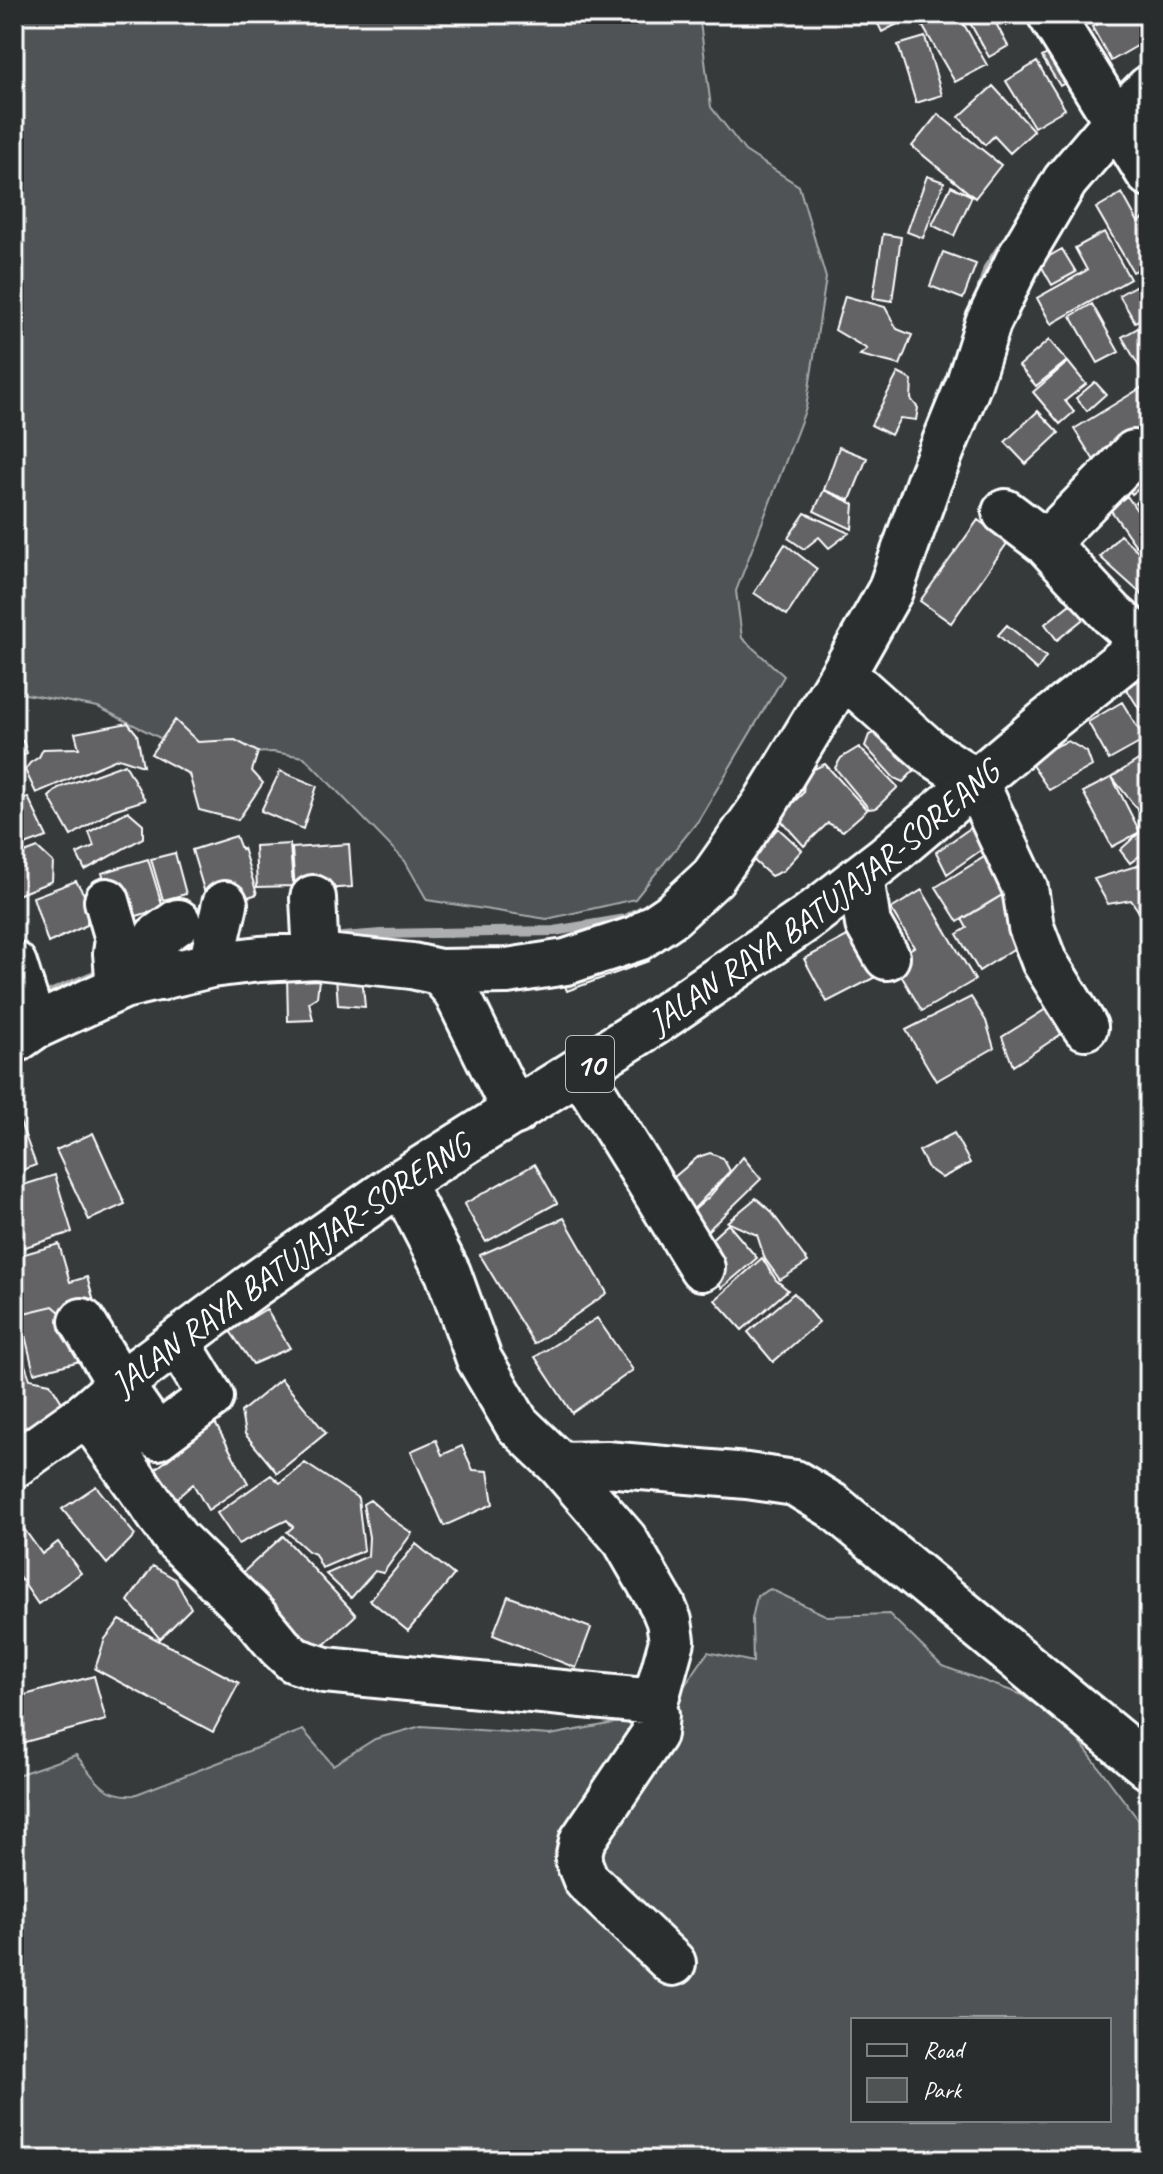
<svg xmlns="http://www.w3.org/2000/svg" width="1163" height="2174" font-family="Caveat,sans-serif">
	<rect width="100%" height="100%" fill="#373a3b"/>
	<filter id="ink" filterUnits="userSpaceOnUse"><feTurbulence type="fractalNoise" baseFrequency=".0125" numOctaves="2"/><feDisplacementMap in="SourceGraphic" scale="16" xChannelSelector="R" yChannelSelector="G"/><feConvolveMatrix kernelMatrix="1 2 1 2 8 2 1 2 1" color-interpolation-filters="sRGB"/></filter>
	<g filter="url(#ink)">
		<path fill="#505354" stroke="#a8a9aa" stroke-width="2" fill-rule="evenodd" d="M14,14H699L711,107L745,151L799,186L826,278L806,408L736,591L742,638L784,676L698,821L635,899L547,919L427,900L405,861L304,757L273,752L194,755L98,707L20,693L14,690Z
			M770,1589L827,1616L889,1614L942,1666L1020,1694L1068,1726L1149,1834V2160H14V1776L76,1755C95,1778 102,1797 134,1795L303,1730L333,1765L375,1739L421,1726L550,1735L641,1718L685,1685L708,1652L753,1662L752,1619L757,1596ZM853,2020H1109V2120H853Z"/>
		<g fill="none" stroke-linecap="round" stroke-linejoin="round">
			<path stroke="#adaeaf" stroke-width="10" d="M982,288L988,268L1003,245
				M330,938L381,934L554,931L626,919L642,910
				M166,949L202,946
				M36,1000L106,970"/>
		</g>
		<path fill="#636465" stroke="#fff" stroke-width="2" d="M873,14H917L882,32Z
			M925,14H958L987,65L955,82L918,18Z
			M965,14H991L1008,46L989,57Z
			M999,14H1027L1006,26Z
			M1116,14H1144L1149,23V39L1111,61L1092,27Z
			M925,37L942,95L916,103L898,45Z
			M1064,44L1082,73L1060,86L1042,57Z
			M1037,62L1065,109L1034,127L1006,81Z
			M993,86L1034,131L1010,153L994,136L985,145L959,117Z
			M938,114L1001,165L975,198L912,146Z
			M927,176L944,182L923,238L907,232Z
			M951,186L972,196L954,236L932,225Z
			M1122,193L1138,222L1149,216V263L1133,272L1096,208Z
			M1104,232L1130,279L1051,324L1037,298L1087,270L1075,248Z
			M883,234L901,237L892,301L873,298Z
			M1062,249L1076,272L1052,285L1039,262Z
			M943,252L976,264L963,299L930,286Z
			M1149,278V314L1135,322L1119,295Z
			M845,296L885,307L897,329L912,335L900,365L860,355L867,349L835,330Z
			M1092,304L1119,352L1098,363L1071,316Z
			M1149,322V363L1140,368L1122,337Z
			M1049,340L1067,361L1036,386L1019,366Z
			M1068,362L1086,384L1065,401L1074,412L1060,424L1033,392Z
			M898,373L912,380L911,399L918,408L916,420L900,418L891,435L871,425Z
			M1095,382L1106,394L1087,411L1076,398Z
			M1149,383V429L1095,462L1074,429Z
			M1038,411L1059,433L1026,464L1005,442Z
			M839,447L867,458L850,500L824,490Z
			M1149,465V481L1132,494L1119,476Z
			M824,490L854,504L852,529L814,511Z
			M1149,493V522L1135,503Z
			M1127,496L1149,528V537L1136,546L1110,509Z
			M805,513L849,533L829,548L819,537L804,549L788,538Z
			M978,520L1008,542L951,623L920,601Z
			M1120,535L1149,561V601L1100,557Z
			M785,544L817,569L787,615L754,593Z
			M1085,592L1097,608L1057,640L1045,624Z
			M1007,625L1046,657L1037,670L998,635Z
			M1149,675V705L1140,710L1126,688Z
			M1122,702L1145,740L1109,760L1088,722Z
			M175,720L198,742L235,740L258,752L252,771L263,783L238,820L199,810L189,774L151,754Z
			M128,723L137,734L143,766L119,758L36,793L25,770L30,763L39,757L43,749L79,748L75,733Z
			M891,725L926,758L903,782L894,778L865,746L869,735Z
			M23,741L27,753L14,763V743Z
			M1068,741L1087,752L1092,766L1049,790L1027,758Z
			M859,747L898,787L876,808L869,809L835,768L841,758Z
			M1149,753V803L1138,810L1112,777Z
			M125,764L145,800L113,810L71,836L49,797L58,788Z
			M825,764L867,810L843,831L828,823L804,846L778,817L803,793L805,773Z
			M280,771L317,786L303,829L261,811Z
			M1112,777L1140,832L1112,847L1083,792Z
			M28,797L47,837L14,849V802Z
			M1149,810V849L1130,863L1120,850L1140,832L1139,816Z
			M128,811L143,824V838L85,870L77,854L94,846L89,832Z
			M982,820L994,841L947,874L936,852Z
			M778,828L802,850L783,871L771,876L751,858Z
			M236,836L241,849L243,848L257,894L237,901L207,900L192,850Z
			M290,844L293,886L257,887L255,846Z
			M349,844L352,887L295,891L292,848Z
			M38,848L53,862L52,881L15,896L14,857Z
			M997,849L1019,885L958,922L936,887Z
			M175,853L186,894L163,900L151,859Z
			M148,859L163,908L117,922L102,873Z
			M1149,862V924L1148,925L1131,900L1108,904L1094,879Z
			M76,881L88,901L87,925L48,943L33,897Z
			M922,890L975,980L922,1011L892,960L914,947L891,909Z
			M1002,895L1019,912L1018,946L979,971L957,934L967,928L962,919Z
			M864,927L887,971L827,1002L804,959Z
			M635,949L649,961L567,991L561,976Z
			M320,971L317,997L309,1002L313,1020L288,1021L287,975Z
			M336,977H362L365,1007L338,1005Z
			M971,997L986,1021L994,1048L936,1081L906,1030Z
			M1057,1002L1072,1027L1013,1066L1002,1037Z
			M17,1114L36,1165L14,1173V1115Z
			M93,1133L125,1204L89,1220L56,1150Z
			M954,1133L970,1163L942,1178L928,1168L919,1151Z
			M710,1153L723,1158L730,1171L687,1216L661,1188L698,1157Z
			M743,1157L761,1179L696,1242L687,1216L709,1197Z
			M535,1164L557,1203L486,1242L464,1204Z
			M55,1175L72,1232L16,1250L14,1243V1188Z
			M756,1198L770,1210L808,1262L780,1280L765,1259L757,1235L727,1222Z
			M564,1218L607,1293L534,1344L480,1255Z
			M728,1224L757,1258L722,1288L696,1253Z
			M59,1244L70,1282L87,1277L97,1312L69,1320L53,1306L20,1314L14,1293V1257Z
			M762,1258L776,1280L788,1290L742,1330L715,1300Z
			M794,1293L819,1322L773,1362L748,1332Z
			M53,1306L69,1320L80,1361L34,1373L20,1314Z
			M266,1309L290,1348L253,1364L230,1331Z
			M597,1318L633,1370L572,1413L535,1357Z
			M24,1362L30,1379L50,1383L63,1404L14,1442V1374Z
			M281,1379L326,1433L277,1473L245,1434L241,1412Z
			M215,1423L248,1483L208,1510L193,1484L162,1511L139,1482Z
			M436,1440L442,1455L462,1446L473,1470L488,1471L493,1504L444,1526L411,1451Z
			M305,1463L358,1498L364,1550L322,1568L315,1554L308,1551L287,1532L293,1527L287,1520L238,1544L217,1513L271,1475L280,1483Z
			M96,1486L135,1535L107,1564L62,1509Z
			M370,1500L393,1520L412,1533L383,1573L375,1571L351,1598L326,1574L368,1556L369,1537L363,1504Z
			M14,1515L42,1554L58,1542L81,1573L38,1604L14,1569Z
			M283,1536L356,1615L313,1655L240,1575Z
			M416,1544L454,1575L408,1631L370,1600Z
			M153,1566L175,1579L191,1608L160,1639L128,1601Z
			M508,1596L591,1628L576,1668L493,1635Z
			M120,1620L239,1683L213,1732L95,1669L105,1639Z
			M94,1676L106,1720L14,1745V1698Z"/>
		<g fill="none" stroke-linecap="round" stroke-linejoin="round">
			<g stroke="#fff" stroke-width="50">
				<path id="minor" d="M1050,14L1149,174
					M1005,512L1046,543L1112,614L1145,643
					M1046,543L1134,453
					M843,674L930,752L975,781L1025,888L1031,927L1044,961L1085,1027
					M861,877L868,924L887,957
					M313,898L316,956
					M107,901L118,939L116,953L118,976L123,986
					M14,964L34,1027
					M211,965L225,904
					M439,972L507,971L566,962L638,938L672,915L713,877L765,803L843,674L890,591L928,484L969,383L988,323L1018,261L1065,181L1117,120L1149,88
					M160,978L155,947L157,937L178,922
					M14,1041L34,1027L123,986L211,965L260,959L316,956L412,966L439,972L455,990L515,1112
					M580,1070L702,1268
					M401,1182L448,1273L479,1359L517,1424L560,1465L606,1464L747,1476L795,1483L833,1506L1149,1767
					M82,1321L120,1384L157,1437L211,1397L178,1343
					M87,1413L176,1539L255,1617L280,1647L294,1660L325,1670L645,1701L654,1706
					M560,1465L625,1540L663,1606L669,1621L672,1641L654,1706L656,1714L654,1734L582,1841L578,1860L586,1880L673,1963"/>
			</g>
			<g stroke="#fff" stroke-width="50">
				<g id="highway">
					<path id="s1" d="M14,1465L87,1413L120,1384L251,1287L401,1182L654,1023L806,919L884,859L1045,723L1149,640"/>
				</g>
			</g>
			<use href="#minor" stroke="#2a2d2e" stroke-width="44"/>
			<use href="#highway" stroke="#2a2d2e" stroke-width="44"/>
		</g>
	</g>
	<g text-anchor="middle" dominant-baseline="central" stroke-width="7" stroke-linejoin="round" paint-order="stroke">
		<rect fill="#2a2d2e" stroke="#bfc0c0" stroke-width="2" x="566" y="1036" width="48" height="56" rx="6"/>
		<g font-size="32" font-weight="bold" fill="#fff">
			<text x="590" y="1064">10</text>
		</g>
		<g font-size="34" fill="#fff" stroke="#2a2d2e">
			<text stroke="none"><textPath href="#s1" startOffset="990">JALAN RAYA BATUJAJAR-SOREANG</textPath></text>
			<text stroke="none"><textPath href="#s1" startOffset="342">JALAN RAYA BATUJAJAR-SOREANG</textPath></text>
		</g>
	</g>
	<rect width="1163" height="2174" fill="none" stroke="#2a2d2e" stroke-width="48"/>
	<rect x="24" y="24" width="1115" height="2126" fill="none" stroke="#fff" stroke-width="3" filter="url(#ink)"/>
	<rect x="851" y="2018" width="260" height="104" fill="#2a2d2e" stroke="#7f8182" stroke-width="2"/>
	<rect x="867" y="2044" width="40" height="12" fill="#2a2d2e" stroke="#7f8182" stroke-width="2"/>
	<text x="923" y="2058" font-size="24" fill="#ffffff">Road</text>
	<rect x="867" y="2078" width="40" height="24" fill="#505354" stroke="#7f8182" stroke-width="2"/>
	<text x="923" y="2098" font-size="24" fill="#ffffff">Park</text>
</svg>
